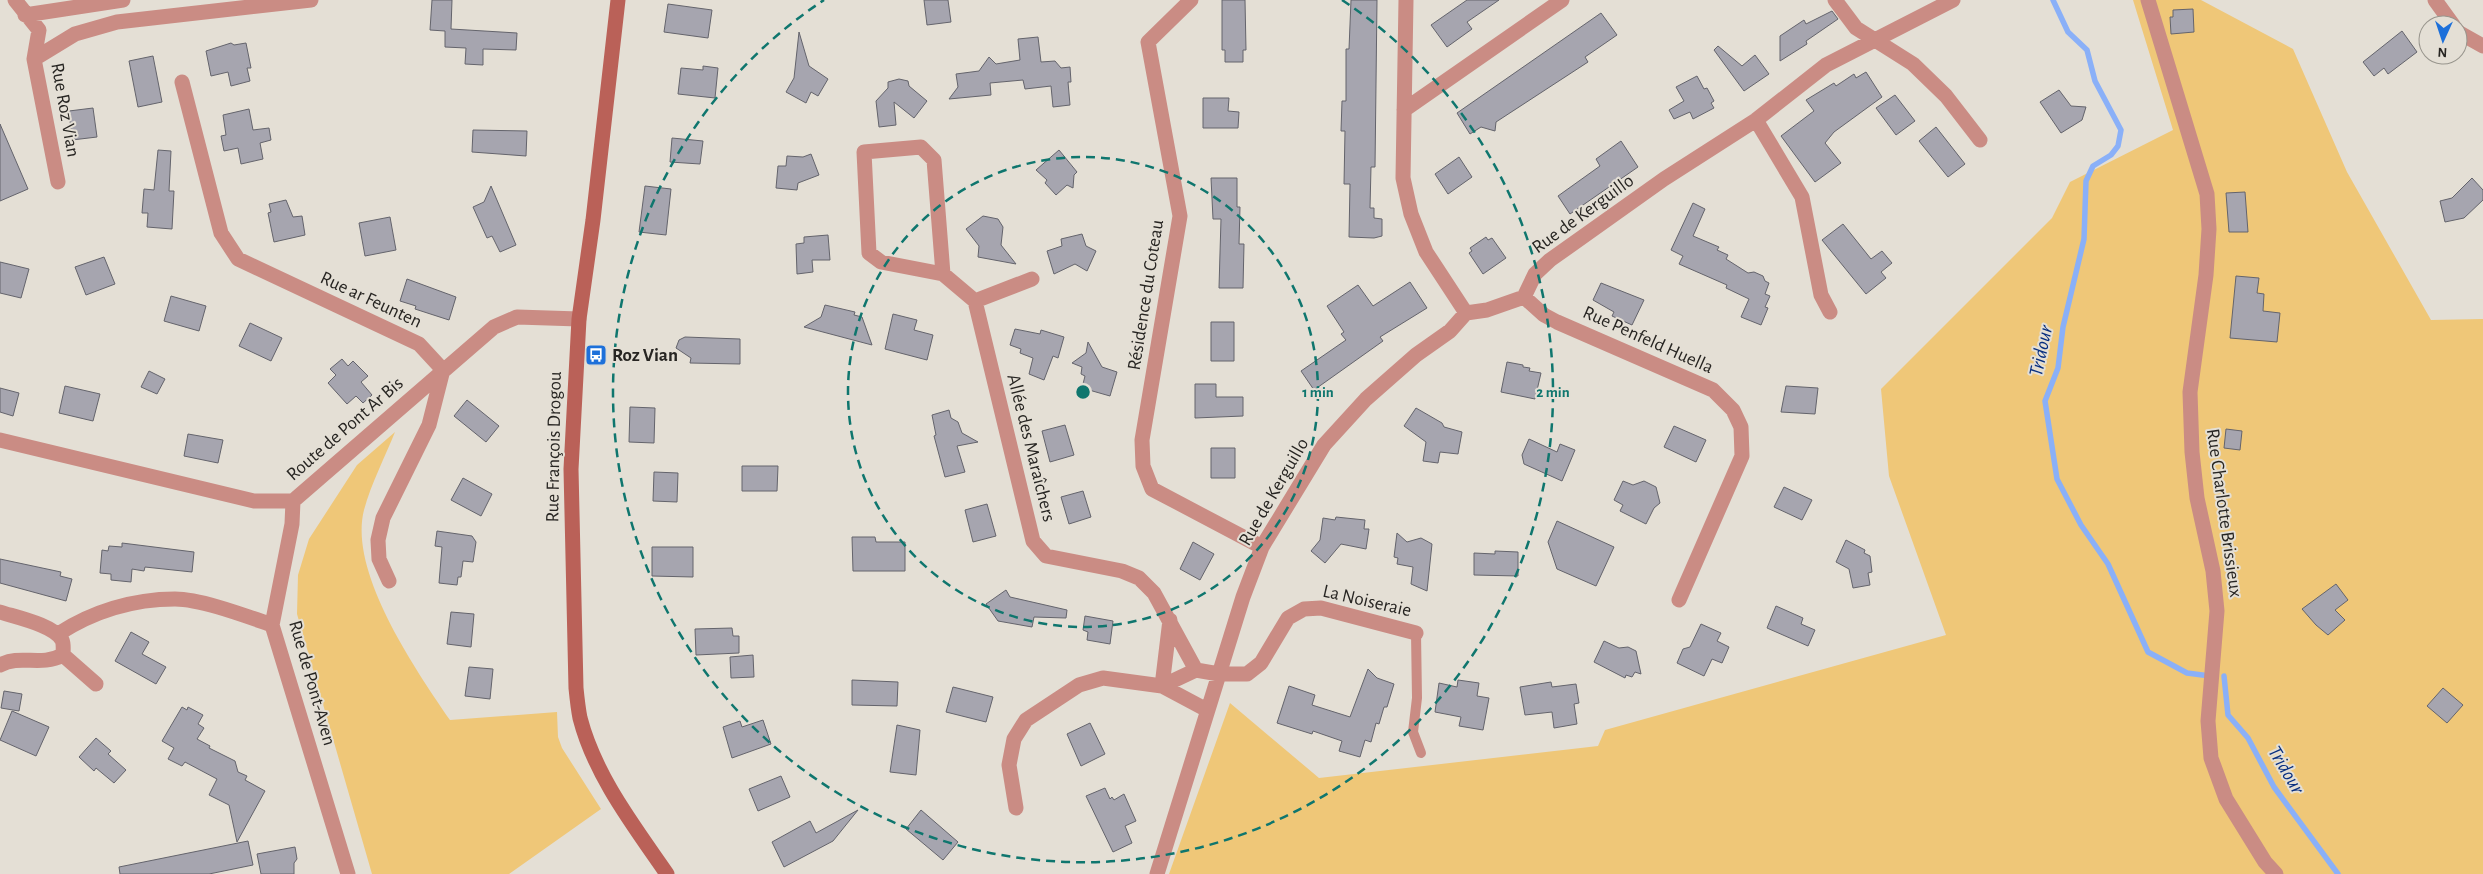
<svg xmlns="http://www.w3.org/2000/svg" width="2483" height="874" font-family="'Alegreya Sans',sans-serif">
	<rect width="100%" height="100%" fill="#e4dfd5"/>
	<path fill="#efc778" d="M2133,0H2201L2293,49L2347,172L2431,320L2483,319V874H1169L1230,703L1319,778L1598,746L1605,730L1946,635L1889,476L1881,389L2052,218L2070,182L2173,130Z
		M395,432C385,457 371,484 364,510C348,572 416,670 450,720L557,712L558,737L562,748L601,809L509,874H372L297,614L298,575L309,539L357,465Z"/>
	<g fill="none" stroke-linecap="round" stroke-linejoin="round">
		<path stroke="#8ab0f8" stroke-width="5.5" d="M2053,0L2068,32L2087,50L2095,81L2121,130L2118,146L2111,155L2093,166L2086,181L2084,239L2063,327L2058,368L2045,401L2057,479L2081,525L2108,564L2148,652L2187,673L2210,676
			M2224,676L2228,715L2248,738L2274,787L2338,874"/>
	</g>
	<path fill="#a6a5af" stroke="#64646c" d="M432,0H452L451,29L517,33L516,50L483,49V65L465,64L466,48L445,47V31L430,30Z
		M924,0H948L951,22L927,25Z
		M1222,0H1245L1246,50H1243V62H1225V50H1222Z
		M1351,0H1377L1375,167H1371L1370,208H1374V218L1382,219V236L1374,238L1349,237L1350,184H1344L1345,131H1341L1342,101H1346V49H1349Z
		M1467,0H1499L1467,22L1472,29L1447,47L1431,25Z
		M668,4L712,10L708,38L664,32Z
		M2193,9L2194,32L2171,34L2170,17H2173V10Z
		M1832,11L1838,19L1806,41L1807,44L1780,61V36L1804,20L1806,24Z
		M1601,13L1617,35L1585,57L1588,62L1496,122L1495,131L1481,127L1470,134L1457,113Z
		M2402,31L2417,52L2388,74L2384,68L2374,76L2363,62Z
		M799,32L809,66L828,79L818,96L811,92L806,103L786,92L794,78Z
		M1038,37L1041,62L1055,61L1061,68L1070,67L1071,82H1068L1070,105L1053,107L1051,86L1025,89L1023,80L990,83L991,95L949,99L958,87L956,74L979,71L989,57L996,64L1020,60L1018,39Z
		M231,43L234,45L246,43L251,68H247L250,81L231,86L228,72L211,76L206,51Z
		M1718,46L1742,66L1755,55L1769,74L1744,91L1714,50Z
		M153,56L162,102L138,107L129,61Z
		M703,66L718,68L715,98L678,94L681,68L703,70Z
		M1866,72L1882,97L1834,132L1825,143L1841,163L1815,182L1781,136L1814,111L1806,100L1834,83L1836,86L1854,74L1856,78Z
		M1697,76L1704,89L1707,88L1714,101L1711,103L1714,108L1693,119L1690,112L1674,119L1669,110L1684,101L1676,87Z
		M899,79L908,81L909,86L927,101L914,118L894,102L896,125L879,127L876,101L888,88V82Z
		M2059,90L2071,106L2086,107L2082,120L2061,133L2040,102Z
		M1895,95L1915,121L1896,135L1876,108Z
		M1203,98H1229L1228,111L1239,112L1238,128H1203Z
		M93,108L97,137L72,140L69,111Z
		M249,109L253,130L269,128L271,140L260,143L263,159L241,164L238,148L224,151L221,136L226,135L223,115Z
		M0,124L28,189L0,201Z
		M1936,127L1965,164L1948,177L1919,141Z
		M473,130L527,131L526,156L472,152Z
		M672,138L703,141L700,164L670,162Z
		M1621,141L1638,167L1570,214L1558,196L1600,166L1596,159Z
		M158,150L171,151L169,191H174L172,229L147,227L148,213H142L144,189L154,190Z
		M1059,150L1077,172L1074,175L1073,188L1067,185L1056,195L1045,183L1047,180L1036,170Z
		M811,154L819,175L798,183L797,190L776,188L778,166H786L787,156L803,157Z
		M1459,157L1472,177L1448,194L1435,174Z
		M1211,178H1237V207H1240L1239,244H1244L1243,288H1219L1221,219H1213Z
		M2472,178L2483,190V200L2464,218L2445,222L2440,201L2452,198Z
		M491,186L516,245L500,252L492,236L487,238L473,207L484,202Z
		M645,186L671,189L666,235L639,232Z
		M2245,192L2248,232H2229L2226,193Z
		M286,200L293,217L302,216L305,235L274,242L268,213L271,212L269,204Z
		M1693,203L1705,209L1693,236L1719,247L1717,250L1728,255L1726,259L1748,273L1754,272L1763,276L1765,281L1769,283L1765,294L1770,296L1765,307L1768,308L1761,325L1741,317L1749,299L1726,288L1727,285L1679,264L1683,256L1671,250Z
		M983,216L998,219L1003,227L1001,245L1016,264L978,257L979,246L966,229Z
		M390,217L396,250L365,256L359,223Z
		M1843,224L1871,259L1882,251L1892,263L1881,272L1886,278L1866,294L1822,240Z
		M1082,234L1086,246L1096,251L1087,271L1075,264L1054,274L1047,251L1062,246L1061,239Z
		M828,235L830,260H812L813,272L797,274L796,244L804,243V237Z
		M1486,237L1488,240L1492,238L1506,258L1483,274L1469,253L1472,251L1470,248Z
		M104,257L115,284L86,295L75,267Z
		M0,262L29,269L21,298L0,293Z
		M2236,276L2259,278L2257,293L2264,294L2263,311L2280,313L2277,342L2230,338Z
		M407,279L456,297L449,320L415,309L416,306L400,301Z
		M1410,282L1427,308L1380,337L1383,341L1314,390L1301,371L1346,340L1341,334L1344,332L1327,306L1358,285L1373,306Z
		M1601,283L1644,300L1632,325L1612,316L1614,312L1593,300Z
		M171,296L206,306L199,331L164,321Z
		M825,305L855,312L854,315L862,317L872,345L804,327L821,317Z
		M893,314L917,320L914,330L933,335L927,360L885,349Z
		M1211,322H1234V361H1211Z
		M250,323L282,338L271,361L239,346Z
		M1015,329L1040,334L1041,330L1064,337L1058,358L1053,356L1044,380L1029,374L1033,358L1020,353L1021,349L1010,345Z
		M685,337L740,339V364L690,363L691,358L676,348L679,340Z
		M1088,342L1102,367L1117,372L1110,396L1082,388L1085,376L1081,374L1082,367L1072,363L1086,353Z
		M342,359L348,366L353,361L368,376L361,382L372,395L363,403L356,396L347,404L328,383L336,375L330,369Z
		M1507,362L1523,365V367L1530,368L1529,371L1541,373L1535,399L1501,392Z
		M149,371L165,379L157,394L141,387Z
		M1195,384H1216V397H1243V416L1195,418Z
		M65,386L100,394L93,421L59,413Z
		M1786,386L1818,388L1815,414L1781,412Z
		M0,388L19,393L13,416L0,412Z
		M467,400L499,426L486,442L454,416Z
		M630,407L655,408L654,443L629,442Z
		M1416,408L1442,423L1444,427L1462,432L1458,454L1440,452L1438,463L1423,461L1426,442L1404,426Z
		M949,410L951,418L958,422L962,433L978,442L957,446L965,472L945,477L934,436L936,435L932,415Z
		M1065,425L1074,455L1050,462L1042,431Z
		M1674,426L1706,440L1696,462L1664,447Z
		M2226,429L2242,431L2240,450L2224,448Z
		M188,434L223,440L218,463L184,456Z
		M1529,439L1557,452L1560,444L1575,450L1562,481L1524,464L1522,455Z
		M1211,448H1235V478H1211Z
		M742,466H778L777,491H742Z
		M654,472L678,473L677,502L653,501Z
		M463,478L492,494L481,516L451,500Z
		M1623,481L1633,485L1644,481L1656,487L1660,503L1654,508L1646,524L1620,511L1623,505L1614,500Z
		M1784,487L1812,500L1802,520L1774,507Z
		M1083,491L1091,517L1069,524L1061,497Z
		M987,504L996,536L973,542L965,510Z
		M1336,517L1365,520L1364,529H1369L1366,549L1341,544L1325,563L1311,551L1320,540L1323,518L1335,520Z
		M1557,521L1614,547L1596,586L1557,569L1548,542Z
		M437,531L472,536L476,542L473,562L463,561L461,577H458L457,585L439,583L442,547L435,546Z
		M1397,533L1407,542L1421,538L1432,544L1427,591L1411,584L1413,567L1397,564L1398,558L1394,557Z
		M852,537H875L876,542H905V571H853Z
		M1846,540L1865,550L1864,553L1870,556L1872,572L1868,573L1870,585L1853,588L1849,569L1836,562Z
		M1193,542L1214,554L1200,580L1180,569Z
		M122,543L194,552L192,572L145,567L144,571L132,569L131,582L111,580V574L100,573L102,550L108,551L109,546L122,547Z
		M652,547H693V577L652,576Z
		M1495,551L1518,552V576L1474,575V553L1495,554Z
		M0,559L61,572L60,576L72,579L66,601L0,583Z
		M2336,584L2348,600L2335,610L2345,620L2328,635L2316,625L2302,609Z
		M1006,590L1010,597L1067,610L1066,618L1034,617L1032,627L998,621L986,604Z
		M1776,606L1803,618L1801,624L1815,630L1808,646L1767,628Z
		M451,612L474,614L471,647L447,644Z
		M1085,616L1113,621L1110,644L1087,640L1088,632L1083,630Z
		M1701,624L1721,633L1717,641L1729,647L1722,663L1712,659L1704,676L1677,663L1683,649L1690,647Z
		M732,628L733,636H739V653L696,655L695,629Z
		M131,632L149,642L142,654L166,667L156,684L115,661Z
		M1604,641L1619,648L1628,647L1636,651L1641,674L1635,672L1632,677L1626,675L1625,678L1594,662Z
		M753,655L754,677L731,678L730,657Z
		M469,667L493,669L490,699L465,696Z
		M1368,669L1377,678L1394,684L1387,707H1384L1379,724L1376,723L1371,742L1365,740L1360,757L1339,751L1342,741L1313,731L1312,734L1277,723L1289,686L1315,695L1312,705L1350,717Z
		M852,680L898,682L897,706L852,705Z
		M1458,680L1479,683L1477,696L1489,698L1483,730L1459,726L1461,717L1435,712L1439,683L1457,687Z
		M1551,682L1552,687L1576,684L1579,703L1574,704L1577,724L1554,728L1552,712L1525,715L1520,687Z
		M953,687L993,697L986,722L946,712Z
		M2443,688L2463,705L2447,723L2427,706Z
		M4,691L22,694L19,711L1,708Z
		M182,707L187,710L188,707L203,715L198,724L204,728L197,739L210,746L209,748L235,761L238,772L247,776L245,780L265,791L237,842L229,805L209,795L217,779L185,762L182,766L168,759L174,748L162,741Z
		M12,711L49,727L36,756L0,740Z
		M763,720L771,744L732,758L723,727L740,721L742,727Z
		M1090,723L1105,754L1081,766L1067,734Z
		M897,725L920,730L916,775L890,772Z
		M96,738L111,751L108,754L126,770L114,783L96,768L94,771L79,757Z
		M781,776L790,797L758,811L749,789Z
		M1105,788L1110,799L1112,797L1114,800L1124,794L1136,821L1125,826L1132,843L1113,852L1086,796Z
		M858,810L833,841L784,867L772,842L810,821L816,833Z
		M921,810L958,842L943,860L906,829Z
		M248,841L253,865L209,874H120L119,867Z
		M295,847L297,859L294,863V874H261L257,854Z"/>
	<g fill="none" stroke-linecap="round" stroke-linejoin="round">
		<path stroke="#ca8c84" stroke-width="10" d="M1416,633L1417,698L1413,732L1421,753"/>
		<path stroke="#ca8c84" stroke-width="15" d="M15,0L39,30L34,59L58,182
			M1191,0L1148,42L1180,216L1142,440L1143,466L1152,489L1262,547
			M1406,0L1403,178L1411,214L1426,252L1466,313
			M1835,0L1856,28L1913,64L1946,96L1980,140
			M2148,0L2207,194L2209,229L2206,275L2190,392L2192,452L2197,498L2213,571L2217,611L2208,721L2211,758L2226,799L2265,862L2276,874
			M2435,0L2453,25
			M25,15L123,0
			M2458,32L2483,46
			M34,59L75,34L117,22L311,0
			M182,82L221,233L238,259L419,344L443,370L429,425L383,518L378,540L379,559L389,581
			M1404,110L1562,0
			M1756,120L1802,197L1821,295L1830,312
			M943,274L934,160L921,147L864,152L869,253L881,262L943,274L975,301L1033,541L1046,556L1122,571L1139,578L1154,593L1196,670
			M1524,297L1544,315L1557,322L1713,390L1733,410L1741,427L1742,456L1679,600
			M975,301L1032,279
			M0,440L254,501H293L494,327L517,317L579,319
			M293,501L292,524L272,625L348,874
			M0,612C15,617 54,625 62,640C64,644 63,650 63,655C40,667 21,654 0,665
			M58,634C92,612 133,599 175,599C201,599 246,616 272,625
			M63,655L96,684
			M1162,686L1196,670L1219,674H1247L1261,663L1288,618L1304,609L1321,608L1416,633
			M1162,686L1170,620
			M1016,808L1009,765L1014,739L1026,720L1079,685L1103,678L1162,686L1207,710
			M1157,874L1243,597L1262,547L1324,445L1366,399L1416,355L1450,331L1466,313L1487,310L1524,297L1535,274L1550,260L1664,179L1756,120L1826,65L1953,0"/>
		<path stroke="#ba6158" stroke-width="15" d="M618,0L593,220L579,319L571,469L576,688C577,698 578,708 580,718C595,776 634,826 667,874"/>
	</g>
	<g fill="none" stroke="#0f766e" stroke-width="2.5" stroke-dasharray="9 6">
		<circle cx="1083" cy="392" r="235"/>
		<path d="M1342 0A470 470 0 1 1 824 0"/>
	</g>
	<defs>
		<g id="bus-square" transform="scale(1.125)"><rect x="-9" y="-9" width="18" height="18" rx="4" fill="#1d70da" stroke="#e4dfd5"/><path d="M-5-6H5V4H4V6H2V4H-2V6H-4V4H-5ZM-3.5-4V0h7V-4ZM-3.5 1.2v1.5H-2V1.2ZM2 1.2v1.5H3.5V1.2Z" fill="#fff"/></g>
	</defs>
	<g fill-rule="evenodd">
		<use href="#bus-square" x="596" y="355"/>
	</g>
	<g text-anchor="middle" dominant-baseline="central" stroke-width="4" stroke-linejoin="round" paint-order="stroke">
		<g font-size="19" fill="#272522" stroke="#e4dfd5">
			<text transform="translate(65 110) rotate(80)">Rue Roz Vian</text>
			<text transform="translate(1583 214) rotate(-36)">Rue de Kerguillo</text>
			<text transform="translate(1146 295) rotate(-81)">Résidence du Coteau</text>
			<text transform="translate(371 300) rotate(25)">Rue ar Feunten</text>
			<text transform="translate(1648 340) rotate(24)">Rue Penfeld Huella</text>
			<text transform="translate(345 429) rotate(-41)">Route de Pont Ar Bis</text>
			<text transform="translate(554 447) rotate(-89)">Rue François Drogou</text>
			<text transform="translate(1031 448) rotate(76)">Allée des Maraîchers</text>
			<text transform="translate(1274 492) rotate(-60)">Rue de Kerguillo</text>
			<text transform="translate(2224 513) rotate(82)">Rue Charlotte Brissieux</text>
			<text transform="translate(1367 601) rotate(13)">La Noiseraie</text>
			<text transform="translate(312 683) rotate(74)">Rue de Pont-Aven</text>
		</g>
		<g font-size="19" font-weight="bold" fill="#272522" stroke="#e4dfd5" text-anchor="start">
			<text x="612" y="355">Roz Vian</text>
		</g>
		<g font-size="20" font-style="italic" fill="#082f7f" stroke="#e4dfd5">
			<text transform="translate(2041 351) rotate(-78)">Tridour</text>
			<text transform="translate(2286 770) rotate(59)">Tridour</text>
		</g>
	</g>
	<circle cx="1083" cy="392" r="8" fill="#0f766e" stroke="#e4dfd5" stroke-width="2.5"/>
	<g font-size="15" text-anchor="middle" font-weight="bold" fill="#0f766e" stroke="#e4dfd5" stroke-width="4" stroke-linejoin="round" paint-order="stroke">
		<text x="1318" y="397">1 min</text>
		<text x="1553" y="397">2 min</text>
	</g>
	<g transform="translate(2443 40) rotate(183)"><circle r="24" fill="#e4dfd5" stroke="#98958d"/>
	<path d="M0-4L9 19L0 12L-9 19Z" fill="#1d70da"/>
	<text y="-8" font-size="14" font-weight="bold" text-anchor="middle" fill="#272522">N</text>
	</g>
</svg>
